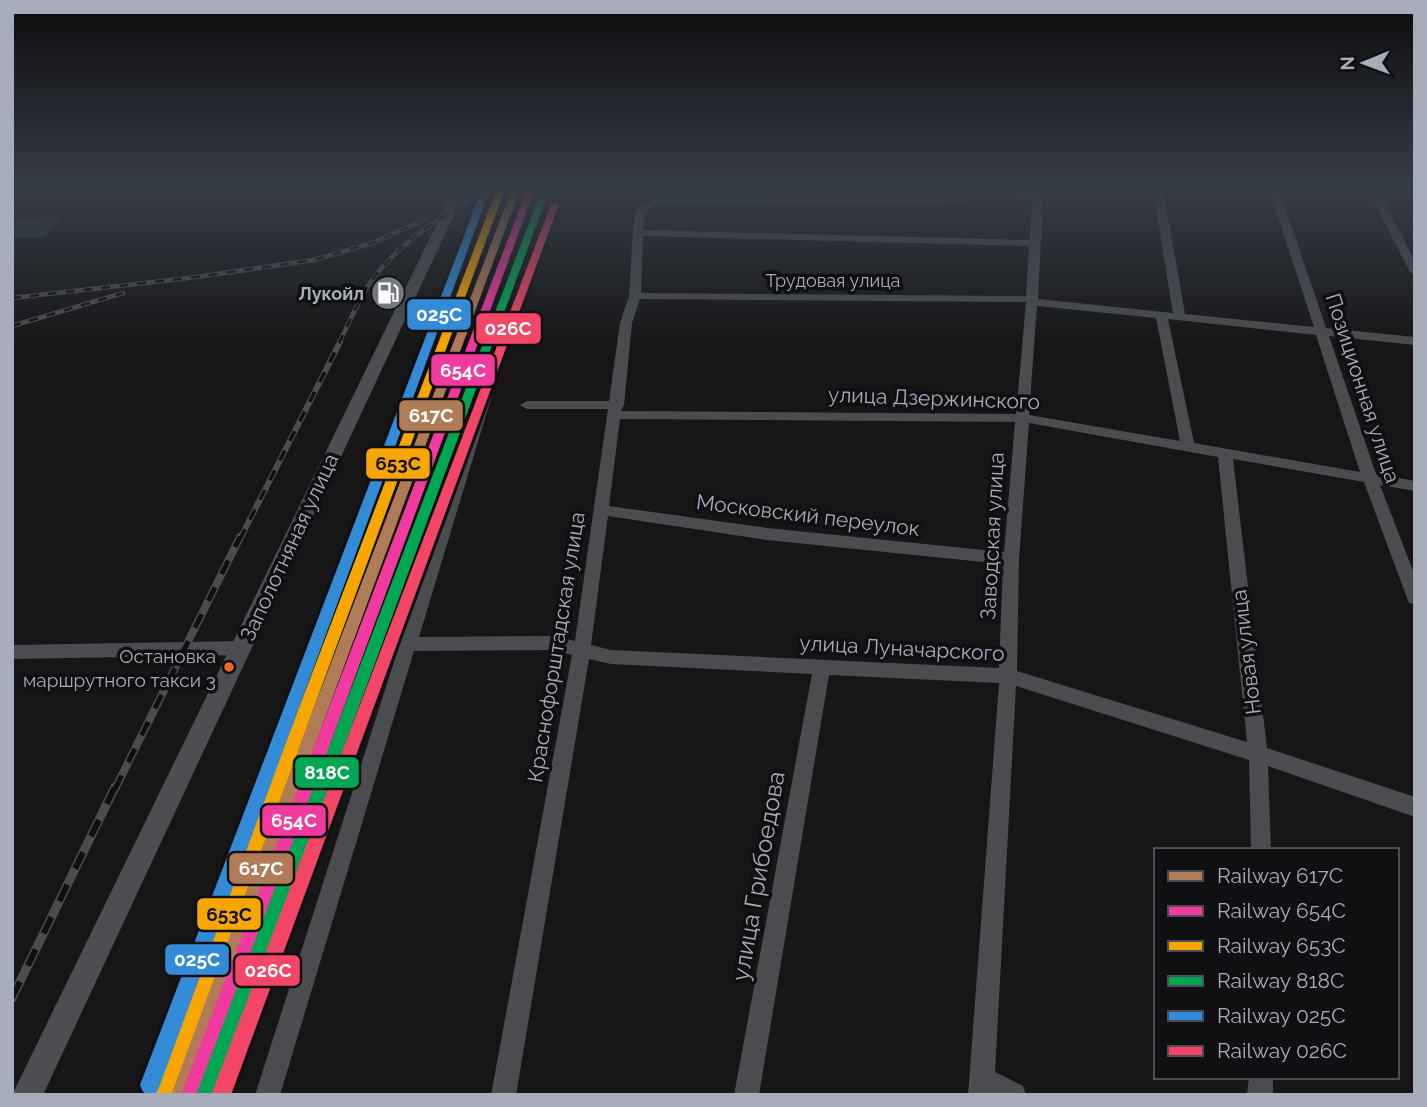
<svg xmlns="http://www.w3.org/2000/svg" width="1427" height="1107" font-family="Raleway,sans-serif">
	<rect width="100%" height="100%" fill="#161616"/>
	<path fill="#283139" d="M63,217L44,237H12V226L20,219Z"/>
	<g fill="none" stroke-linecap="round" stroke-linejoin="round">
		<path fill="#4a4c4f" fill-rule="evenodd" d="M1032,189H1042L1043,197L1038,299L1173,313L1153,189H1163L1185,314L1314,327L1269,189H1279L1326,328L1415,337V345L1329,336L1376,474L1415,481V491L1380,485L1415,576V604L1409,603L1407,598L1364,482L1233,459L1267,748L1415,797V817L1268,766L1271,850H1251L1249,760L1016,686L995,1072L1023,1086L1026,1095H968L999,683L829,675L759,1095H734L812,674L611,664L589,659L516,1095H491L572,655L552,650L414,651L280,1095H255L525,254L534,256L419,637L552,636L575,641L608,409H527L520,405L527,401H609L620,323L629,296L634,214L640,205L655,199L1032,194ZM1032,200L1030,240L643,230C644,217 643,210 656,205ZM643,236L1029,246L1026,296L641,293ZM640,299L1026,302L1016,414L621,411L624,405L632,323ZM1037,306L1156,318L1180,441L1029,415ZM1168,319L1316,335L1360,472L1194,443ZM620,419L1015,422L1004,552L767,528L609,506ZM1029,423L1218,457L1247,742L1017,671L1019,559ZM608,516L767,540L1003,564L999,668L611,650L591,645Z
			M1367,189H1377L1415,261V275L1410,272Z
			M241,641L247,643L250,648L247,653L241,655L12,659V645Z
			M1249,1077H1273V1095H1247Z"/>
		<path fill="#4d4e51" fill-rule="evenodd" d="M454,189H466L43,1095H12Z"/>
		<g stroke="#4a4c4f" stroke-width="4.5">
			<path id="rail-far3" d="M12,298L189,278L314,260L372,243L426,219
				M12,326L123,293
				M339,343C348,325 357,304 368,286C398,241 444,215 489,189"/>
		</g>
		<g stroke="#4a4c4f" stroke-width="6">
			<path id="rail-far2" d="M240,539L340,342"/>
		</g>
		<g stroke="#4a4c4f" stroke-width="8">
			<path id="rail-far1" d="M115,789L240,537"/>
		</g>
		<g stroke="#4a4c4f" stroke-width="9">
			<path id="rail" d="M12,998L115,787"/>
		</g>
		<use href="#rail-far3" stroke="#101012" stroke-width="2.5" stroke-dasharray="9" stroke-linecap="butt"/>
		<use href="#rail-far2" stroke="#101012" stroke-width="3.5" stroke-dasharray="11" stroke-linecap="butt"/>
		<use href="#rail-far1" stroke="#101012" stroke-width="5" stroke-dasharray="15" stroke-linecap="butt"/>
		<use href="#rail" stroke="#101012" stroke-width="6" stroke-dasharray="18" stroke-linecap="butt"/>
		<g stroke="#101012" stroke-width="6">
			<path id="rail-1" d="M512,189H520L186,1095H166Z"/>
		</g>
		<g stroke="#101012" stroke-width="6">
			<path id="rail-2" d="M526,192L533,194L201,1095H181Z"/>
		</g>
		<g stroke="#101012" stroke-width="6">
			<path id="rail-3" d="M497,189H505L173,1090L171,1095H155L153,1090Z"/>
		</g>
		<g stroke="#101012" stroke-width="6">
			<path id="rail-4" d="M539,197L546,199L216,1095H196Z"/>
		</g>
		<g stroke="#101012" stroke-width="6">
			<path id="rail-5" d="M482,189H490L160,1085L157,1092L150,1095L143,1092L140,1085Z"/>
		</g>
		<g stroke="#101012" stroke-width="6">
			<path id="rail-6" d="M552,202L559,204L231,1095H211Z"/>
		</g>
		<use href="#rail-1" fill="#b07c57" fill-rule="evenodd"/>
		<use href="#rail-2" fill="#f13a9d" fill-rule="evenodd"/>
		<use href="#rail-3" fill="#f7a600" fill-rule="evenodd"/>
		<use href="#rail-4" fill="#00a651" fill-rule="evenodd"/>
		<use href="#rail-5" fill="#338bd7" fill-rule="evenodd"/>
		<use href="#rail-6" fill="#f34667" fill-rule="evenodd"/>
	</g>
	<linearGradient id="sky" x2="0" y2="1"><stop stop-color="#0c0c0c"/><stop offset="0.55" stop-color="#363c47"/><stop offset="1" stop-color="#363c47" stop-opacity="0"/></linearGradient>
	<rect width="1427" height="344" fill="url(#sky)"/>
	<defs>
		<g id="fuel-disc" transform="scale(1.75)"><circle r="9.5" fill="#747880" stroke="#101012"/><path d="M-5.5-6h7V0h2V4h1.3V-2.5L3-4.5l.8-.8L6-3V5H2.5V1h-1V6h-7ZM-4.2-4.7v3.2H.2V-4.7Z" fill="#fff"/></g>
	</defs>
	<g fill-rule="evenodd">
		<use href="#fuel-disc" x="388" y="293"/>
	</g>
	<circle fill="#f26522" stroke="#101012" stroke-width="2.5" cx="229" cy="667" r="6"/>
	<g text-anchor="middle" dominant-baseline="central" stroke-width="7" stroke-linejoin="round" paint-order="stroke">
		<g font-size="18" fill="#a6acb9" stroke="#101012">
			<text x="833" y="280">Трудовая улица</text>
		</g>
		<g font-size="18" font-weight="bold" fill="#a6acb9" stroke="#101012" text-anchor="end">
			<text x="364" y="293">Лукойл</text>
		</g>
		<g font-size="19" fill="#a6acb9" stroke="#101012" text-anchor="end">
			<text x="216" y="656">Остановка<tspan x="216" dy="24">маршрутного такси 3</tspan></text>
		</g>
		<g font-size="21" fill="#a6acb9" stroke="#101012">
			<text transform="translate(1363 388) rotate(72)">Позиционная улица</text>
			<text transform="translate(934 398) rotate(2)">улица Дзержинского</text>
			<text transform="translate(808 515) rotate(7)">Московский переулок</text>
			<text transform="translate(992 536) rotate(-87)">Заводская улица</text>
			<text transform="translate(289 547) rotate(-65)">Заполотняная улица</text>
			<text transform="translate(556 647) rotate(-81)">Краснофорштадская улица</text>
			<text transform="translate(902 648) rotate(3)">улица Луначарского</text>
			<text transform="translate(1246 652) rotate(-97)">Новая улица</text>
		</g>
		<g font-size="24" fill="#a6acb9" stroke="#101012">
			<text transform="translate(758 876) rotate(-80)">улица Грибоедова</text>
		</g>
	</g>
	<g stroke="#101012" stroke-width="2.5">
		<rect x="406" y="298" width="66" height="33" rx="7" fill="#338bd7"/>
		<rect x="475" y="312" width="67" height="33" rx="7" fill="#f34667"/>
		<rect x="430" y="353" width="66" height="34" rx="7" fill="#f13a9d"/>
		<rect x="398" y="399" width="66" height="33" rx="7" fill="#b07c57"/>
		<rect x="365" y="447" width="66" height="33" rx="7" fill="#f7a600"/>
		<rect x="294" y="756" width="66" height="33" rx="7" fill="#00a651"/>
		<rect x="261" y="804" width="66" height="33" rx="7" fill="#f13a9d"/>
		<rect x="228" y="852" width="66" height="33" rx="7" fill="#b07c57"/>
		<rect x="196" y="897" width="66" height="34" rx="7" fill="#f7a600"/>
		<rect x="164" y="943" width="66" height="33" rx="7" fill="#338bd7"/>
		<rect x="234" y="954" width="67" height="33" rx="7" fill="#f34667"/>
	</g>
	<g font-size="19" text-anchor="middle" font-weight="bold" fill="#fff">
		<text x="439" y="321">025С</text>
		<text x="508" y="335">026С</text>
		<text x="463" y="377">654С</text>
		<text x="431" y="422">617C</text>
		<text x="327" y="779">818С</text>
		<text x="294" y="827">654С</text>
		<text x="261" y="875">617C</text>
		<text x="197" y="966">025С</text>
		<text x="268" y="977">026С</text>
	</g>
	<g font-size="19" text-anchor="middle" font-weight="bold" fill="#111">
		<text x="398" y="470">653С</text>
		<text x="229" y="921">653С</text>
	</g>
	<rect width="1427" height="1107" fill="none" stroke="#a6acb9" stroke-width="28"/>
	<rect x="1154" y="848" width="245" height="231" fill="#101012" stroke="#4c4e55" stroke-width="2"/>
	<rect x="1168" y="871" width="35" height="10" fill="#b07c57" stroke="#4c4e55" stroke-width="2"/>
	<text x="1217" y="883" font-size="21" fill="#a6acb9">Railway 617C</text>
	<rect x="1168" y="906" width="35" height="10" fill="#f13a9d" stroke="#4c4e55" stroke-width="2"/>
	<text x="1217" y="918" font-size="21" fill="#a6acb9">Railway 654С</text>
	<rect x="1168" y="941" width="35" height="10" fill="#f7a600" stroke="#4c4e55" stroke-width="2"/>
	<text x="1217" y="953" font-size="21" fill="#a6acb9">Railway 653С</text>
	<rect x="1168" y="976" width="35" height="10" fill="#00a651" stroke="#4c4e55" stroke-width="2"/>
	<text x="1217" y="988" font-size="21" fill="#a6acb9">Railway 818С</text>
	<rect x="1168" y="1011" width="35" height="10" fill="#338bd7" stroke="#4c4e55" stroke-width="2"/>
	<text x="1217" y="1023" font-size="21" fill="#a6acb9">Railway 025С</text>
	<rect x="1168" y="1046" width="35" height="10" fill="#f34667" stroke="#4c4e55" stroke-width="2"/>
	<text x="1217" y="1058" font-size="21" fill="#a6acb9">Railway 026С</text>
	<g transform="translate(1364 63) rotate(269)" stroke="#101012" stroke-width="5" paint-order="stroke">
	<path d="M0-5L12 26L0 18L-12 26Z" fill="#a6acb9"/>
	<text y="-10" font-size="19" font-weight="bold" text-anchor="middle" fill="#a6acb9">N</text>
	</g>
</svg>
